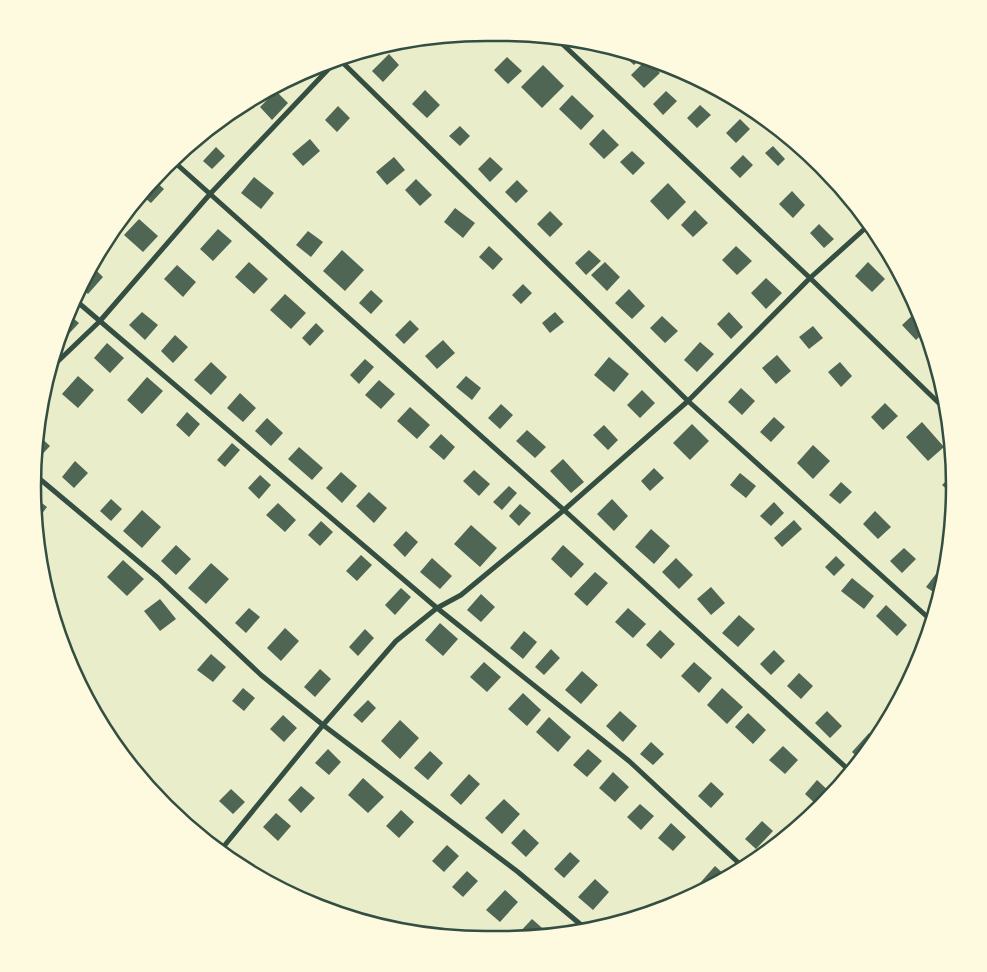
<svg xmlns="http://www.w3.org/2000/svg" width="987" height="972" font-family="'PT Sans',sans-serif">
	<rect width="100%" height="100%" fill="#e9edc9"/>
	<path fill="#4f6655" d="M626,52L643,56L634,65L623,55Z
		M389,54L399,65L383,82L372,71Z
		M507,57L522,71L508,84L494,70Z
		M647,59L660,73L644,88L631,75Z
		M543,65L564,86L542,108L521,87Z
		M425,90L440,105L427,118L412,104Z
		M276,91L288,103L272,120L260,107Z
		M666,91L677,101L663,115L653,104Z
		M572,95L594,116L581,130L559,109Z
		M700,105L711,115L697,128L687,118Z
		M338,106L350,118L337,132L325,120Z
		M740,119L750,129L736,143L726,133Z
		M460,126L470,136L460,146L449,136Z
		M603,129L619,145L604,159L589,144Z
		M310,139L320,151L303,166L292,154Z
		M773,146L785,159L778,166L765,153Z
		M216,147L225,156L212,169L203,161Z
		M632,151L645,163L633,175L620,162Z
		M743,155L753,165L740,178L730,168Z
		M394,157L405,170L387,185L376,172Z
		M490,157L503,169L490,182L478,169Z
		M254,177L274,193L261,209L241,193Z
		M416,179L432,195L420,206L405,190Z
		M154,180L164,189L151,203L141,195Z
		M517,180L528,191L516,203L505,192Z
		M668,183L686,202L668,220L650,201Z
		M792,191L805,205L793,218L779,204Z
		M849,197L861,211L856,217L843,203Z
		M455,208L475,223L463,238L444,222Z
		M695,210L708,223L693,237L681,225Z
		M550,211L563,224L550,237L537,224Z
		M139,219L158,236L143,252L124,235Z
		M819,224L834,239L824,248L810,233Z
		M218,229L232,241L213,261L200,249Z
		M308,231L323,242L311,257L296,245Z
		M489,246L503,259L493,270L479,257Z
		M736,246L752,261L737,275L722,260Z
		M342,250L364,270L345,291L323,271Z
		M589,250L601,261L586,275L575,263Z
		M249,262L268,279L254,294L235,277Z
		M605,262L620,277L607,291L591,275Z
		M868,262L885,279L872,292L855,276Z
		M177,265L196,282L183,297L164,279Z
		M92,266L103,277L88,294L80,287Z
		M766,278L782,293L766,309L751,293Z
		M523,284L532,293L521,304L512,295Z
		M629,289L645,306L632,319L615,303Z
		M371,290L383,301L371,314L359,303Z
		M285,294L306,313L291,329L270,310Z
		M917,311L925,331L916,340L902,325Z
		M142,312L158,325L145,340L129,325Z
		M555,312L564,322L550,333L542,323Z
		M729,312L743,327L731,339L717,324Z
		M67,313L79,323L65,338L61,334Z
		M662,316L678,331L665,343L650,328Z
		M410,320L419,329L404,344L395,335Z
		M316,323L324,331L310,346L302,338Z
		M813,326L823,338L809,349L799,337Z
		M175,335L188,347L173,363L161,351Z
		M443,340L455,353L437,369L425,356Z
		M700,342L714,354L697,372L684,360Z
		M107,343L124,358L110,373L94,358Z
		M777,355L791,371L776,384L762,368Z
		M609,357L629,374L614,392L594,375Z
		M365,359L374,367L359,384L350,375Z
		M211,362L227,377L211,395L194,380Z
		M840,362L852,376L841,387L828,372Z
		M78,376L94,390L78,408L62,394Z
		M466,376L481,388L472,400L456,387Z
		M147,377L163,391L142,414L127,400Z
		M379,380L395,394L381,409L365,395Z
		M741,388L755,401L742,415L728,402Z
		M642,390L655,403L640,418L627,405Z
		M240,393L256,408L243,422L227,408Z
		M885,403L898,416L883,430L871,417Z
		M501,404L513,415L500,429L488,418Z
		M410,407L430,425L417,439L397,421Z
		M187,412L200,424L189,437L176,425Z
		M774,417L785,427L771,442L760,432Z
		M267,418L283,433L271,446L255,431Z
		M922,422L944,447L928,461L906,437Z
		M692,424L709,441L690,460L673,443Z
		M604,425L618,440L608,450L593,435Z
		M527,430L546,447L535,458L516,441Z
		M36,433L50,446L35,462Z
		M441,434L455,447L444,460L429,447Z
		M232,443L240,450L225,467L217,460Z
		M813,445L830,461L813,479L797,463Z
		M299,447L323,468L312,480L288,459Z
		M563,459L584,482L571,493L550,471Z
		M75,461L88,473L74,488L62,477Z
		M654,468L664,478L650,491L641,481Z
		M474,470L490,484L479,496L463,481Z
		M341,472L357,486L342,503L326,488Z
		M740,473L756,486L746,498L730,485Z
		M953,474L952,492L951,493L942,485Z
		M260,475L271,485L259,499L248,488Z
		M841,482L852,492L840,504L829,495Z
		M509,486L517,493L502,510L493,502Z
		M369,492L387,508L374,523L356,506Z
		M34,497L47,507L35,523L33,515Z
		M111,499L122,509L111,521L100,511Z
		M612,499L628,516L614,531L597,514Z
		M774,502L784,513L771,526L760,516Z
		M278,503L296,520L285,532L266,515Z
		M520,504L531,513L519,526L509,516Z
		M142,510L161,527L142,548L123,531Z
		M875,511L891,527L878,539L863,524Z
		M794,520L802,529L782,547L774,538Z
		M321,521L333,532L320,546L308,535Z
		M471,525L497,548L480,567L454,544Z
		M651,529L670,546L654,564L635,547Z
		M406,531L418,542L405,557L393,545Z
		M176,545L191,559L176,575L161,561Z
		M563,545L584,564L571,578L551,559Z
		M904,548L916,559L902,573L890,561Z
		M361,555L372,565L357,581L346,571Z
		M836,556L845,565L834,576L825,567Z
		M432,558L452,576L440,589L420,572Z
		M676,558L693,575L679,589L662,572Z
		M123,560L144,579L127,596L107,577Z
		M211,563L229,579L206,604L188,588Z
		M939,570L944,574L939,596L926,587Z
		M595,572L608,583L587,606L574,594Z
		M852,578L874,596L864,609L841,591Z
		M711,587L725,603L711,615L697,599Z
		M401,588L411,597L395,615L385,605Z
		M481,594L495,607L481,622L467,610Z
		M160,599L176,619L160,631L144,611Z
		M886,605L907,625L897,636L876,616Z
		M249,608L260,617L246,633L235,623Z
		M628,608L646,624L633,638L615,622Z
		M739,615L755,629L738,647L722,633Z
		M440,623L458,639L443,656L425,640Z
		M285,628L299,641L281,661L267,648Z
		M365,629L374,638L358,656L349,647Z
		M660,630L675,644L661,659L646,645Z
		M524,631L537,642L523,659L510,648Z
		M923,643L925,645L917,662L911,656Z
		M551,649L560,658L544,675L535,667Z
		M774,650L785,661L771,675L760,664Z
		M211,654L226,667L213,682L197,670Z
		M484,662L501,677L487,692L470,677Z
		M694,662L712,678L699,693L681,676Z
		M320,669L331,679L315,697L304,687Z
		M582,671L598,685L581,704L565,690Z
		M799,673L813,686L801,699L787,686Z
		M243,688L255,698L244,711L232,701Z
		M722,688L743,707L727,724L707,705Z
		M523,693L541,710L527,726L508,709Z
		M368,700L376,708L362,723L353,715Z
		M620,711L637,726L623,742L606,726Z
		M827,711L842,726L830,738L815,723Z
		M748,713L766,730L753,744L735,727Z
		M283,715L297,728L284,742L270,729Z
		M549,717L571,737L558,752L536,732Z
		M400,720L419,738L400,759L381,741Z
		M869,733L875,739L860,760L852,752Z
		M651,742L664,754L653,765L640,754Z
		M783,746L798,760L785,774L769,760Z
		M328,749L341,762L329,775L315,763Z
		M588,749L602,761L587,777L573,765Z
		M430,751L443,763L428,780L414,768Z
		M613,772L629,787L615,802L599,788Z
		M469,774L480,784L461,805L450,795Z
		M363,778L384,797L368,813L348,795Z
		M817,780L832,794L819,807L805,794Z
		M711,782L724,794L711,808L698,796Z
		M301,786L315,798L301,813L288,800Z
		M231,789L245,802L233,814L219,801Z
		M504,799L520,814L502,834L485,818Z
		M640,804L654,816L641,830L627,817Z
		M401,810L414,822L399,838L386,826Z
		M276,813L291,826L278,841L263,827Z
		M762,821L773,831L756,849L745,839Z
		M671,823L686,837L673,851L658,838Z
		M195,824L211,838L208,842L190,829Z
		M524,829L539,843L526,857L511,843Z
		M447,845L459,856L444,872L432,861Z
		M570,852L580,861L564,878L554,869Z
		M238,856L252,869L249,872L234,860Z
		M715,866L727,877L707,889L700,883Z
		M467,871L478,881L463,897L452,887Z
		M595,879L609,892L593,910L578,897Z
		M505,890L518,902L500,922L486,910Z
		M532,919L550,935L530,939L520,938L517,935Z"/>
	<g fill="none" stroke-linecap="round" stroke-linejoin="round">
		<path stroke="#344e41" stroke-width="5" d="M555,37L810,278L946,410
			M339,59L688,401L933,622
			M172,160L564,510L851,772
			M74,299L437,608L629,761L743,867
			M53,366L100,321L210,194L337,60
			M35,475L158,578L261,675L323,725L518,872L586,929
			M220,851L323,725L396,641L437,608L461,595L564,510L688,401L810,278L870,224"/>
	</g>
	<path d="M0 0H987V972H0ZM486 41H501A445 445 0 0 1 946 486V486A445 445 0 0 1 501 931H486A445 445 0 0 1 41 486V486A445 445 0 0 1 486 41Z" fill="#fefae0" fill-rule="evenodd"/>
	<path fill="none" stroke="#344e41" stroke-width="2.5" d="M486 41H501A445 445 0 0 1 946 486V486A445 445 0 0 1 501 931H486A445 445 0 0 1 41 486V486A445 445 0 0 1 486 41Z"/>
</svg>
